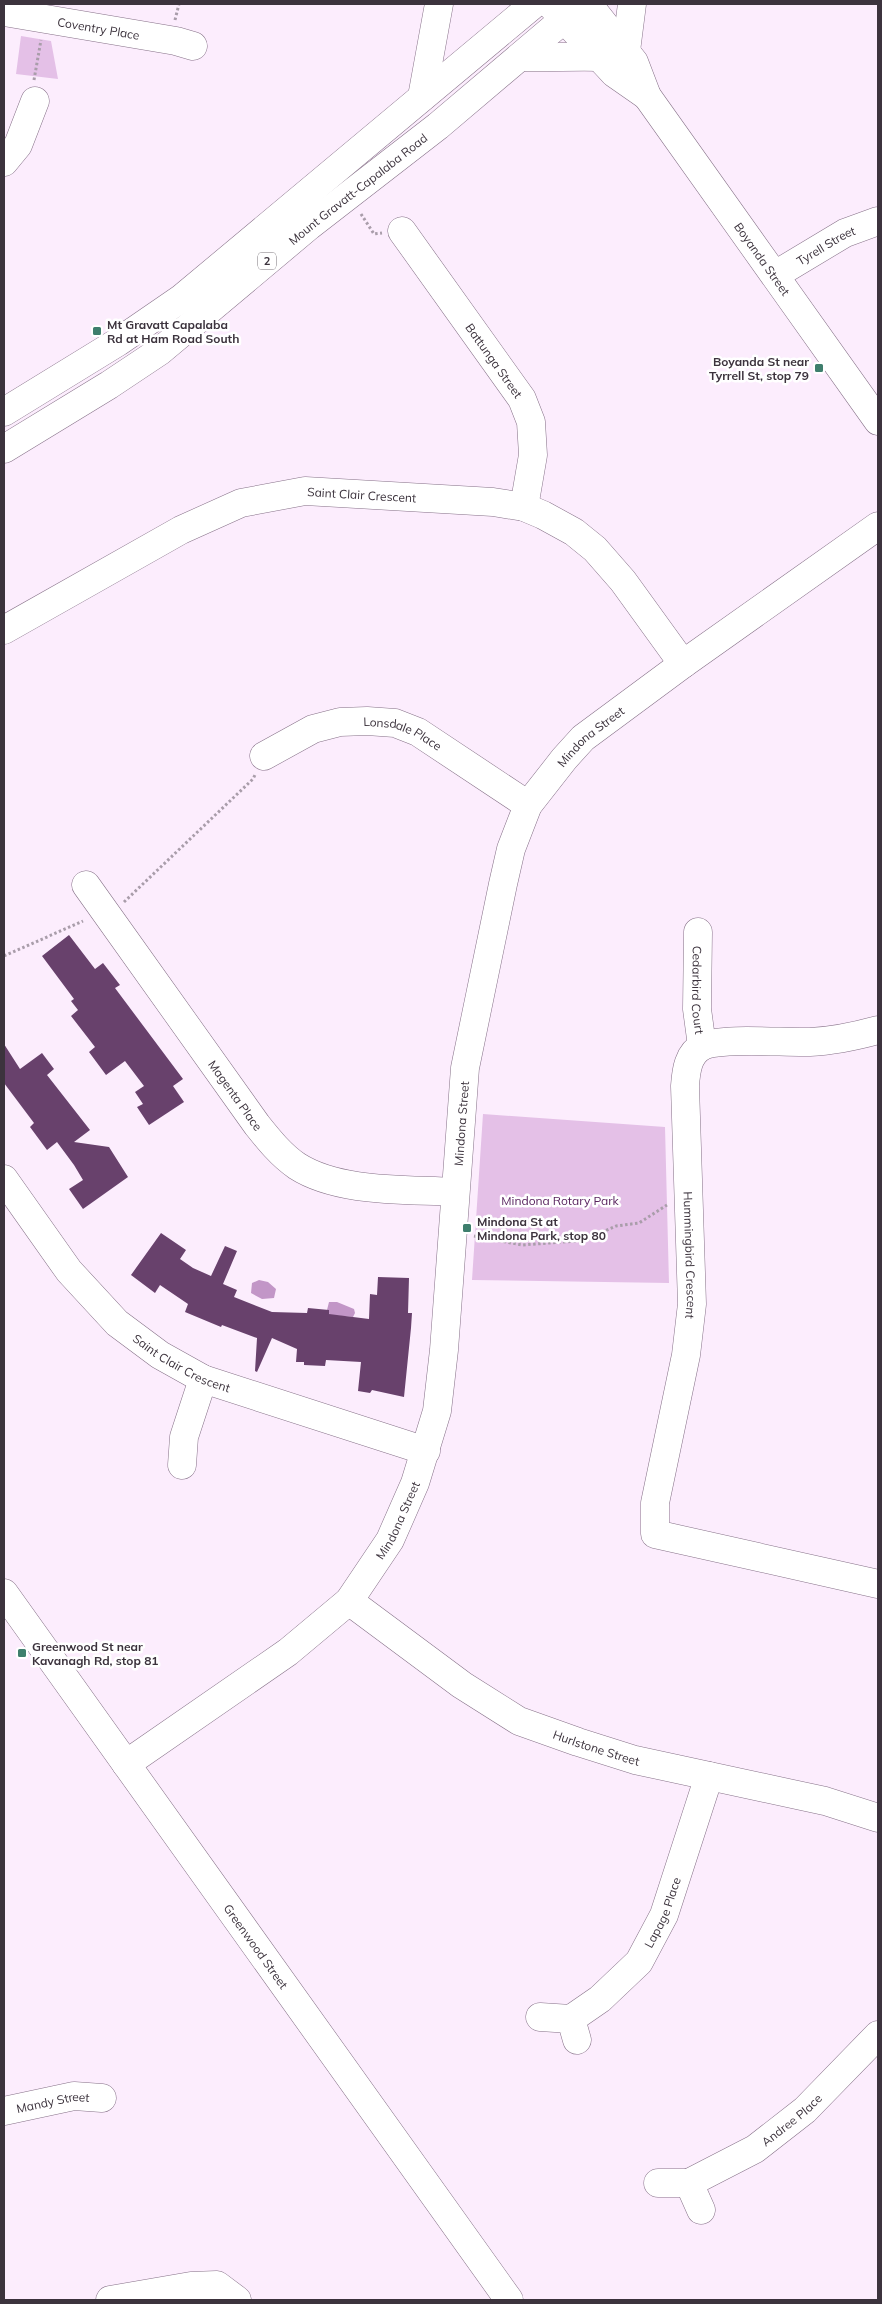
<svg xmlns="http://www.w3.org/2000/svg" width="882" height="2304" font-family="Mulish,sans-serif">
	<rect width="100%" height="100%" fill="#fcedfd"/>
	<path fill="#e4c0e7" d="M21,36L51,41L58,79L16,74Z
		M483,1114L665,1127L669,1283L472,1280Z"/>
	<path fill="#c296c7" d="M259,1280L268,1282L276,1289L274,1298L262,1299L251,1293L252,1283Z
		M329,1302H337L354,1309L355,1313L353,1317L330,1315L327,1310Z"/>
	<path fill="#68416c" d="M69,935L95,969L103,963L120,985L115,988L183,1079L173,1086L184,1102L149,1125L137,1107L143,1104L135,1092L144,1086L125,1061L106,1075L89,1052L95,1047L71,1016L78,1010L71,1001L74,999L42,956Z
		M4,1044L20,1069L42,1053L54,1069L47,1075L90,1130L74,1142L109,1147L128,1177L83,1209L69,1189L83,1180L74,1165L57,1142L47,1150L30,1127L34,1123L4,1083Z
		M161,1233L186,1250L180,1259L193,1268L211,1276L225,1246L237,1251L223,1284L237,1290L234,1297L272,1312L307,1313L308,1308L329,1310V1314L369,1319L370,1294L377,1295L378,1277L409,1278L408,1313H412L411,1328L404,1397L372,1390L370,1393L358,1391L361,1362L326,1360L325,1366L304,1365V1362H296L297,1349L272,1338L257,1372L255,1371L257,1338L222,1325L221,1327L185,1312L188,1304L160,1285L155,1293L131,1275Z"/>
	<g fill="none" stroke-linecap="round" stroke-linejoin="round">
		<g stroke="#867188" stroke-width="29">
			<g id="minor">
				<path d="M550,4L614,73L647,96"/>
				<path id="s1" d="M588,4L634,62L647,96L878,421"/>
				<path id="s2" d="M4,12L176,41L193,46"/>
				<path d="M4,162L18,145L35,101"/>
				<path id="s3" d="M402,231L522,399L531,422L533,455L524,507"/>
				<path id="s4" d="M775,275L845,233L878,221"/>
				<path id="s5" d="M4,630L181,530L241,503L305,491L493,502L524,507L543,515L574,532L595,549L623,581L683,664"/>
				<path id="s6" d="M264,756L313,729L340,722L367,721L395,723L418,732L528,805"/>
				<path id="s7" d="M86,885L257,1125C269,1140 281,1155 297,1166C339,1193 407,1189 455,1192"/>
				<path id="s8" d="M698,932L697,1009L702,1046"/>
				<path id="s9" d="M878,1030C856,1036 833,1041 810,1042C785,1043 724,1037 703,1046C688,1053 686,1071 685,1086L692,1304L686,1355L655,1503V1534L878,1584"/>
				<path id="s10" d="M4,1179L69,1271L117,1323L160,1355L203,1379L426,1451"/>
				<path d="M182,1465L184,1437L203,1379"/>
				<path id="s11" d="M4,1593L509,2300"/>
				<path id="s12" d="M349,1601L462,1685L519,1721L578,1742L635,1760L825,1801L878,1818"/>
				<path id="s13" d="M126,1764L288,1652L349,1601L390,1540L415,1483L437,1411L444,1350L465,1068L503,884L511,849L528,805L564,759L583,738L683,664L878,526"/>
				<path d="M540,2017L571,2019L577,2040"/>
				<path id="s14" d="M571,2019L600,1999L639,1962L664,1915L709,1776"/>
				<path id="s15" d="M4,2111L74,2096L102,2098"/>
				<path d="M658,2183H689L701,2210"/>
				<path id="s16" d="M689,2183L755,2149L805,2110L878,2035"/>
				<path d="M110,2300L191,2286L217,2285L237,2300"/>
			</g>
		</g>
		<g stroke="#867188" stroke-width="29">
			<g id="highway">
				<path d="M626,51L632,4"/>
				<path d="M520,57C547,58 574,56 601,57"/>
				<path d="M422,97L439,4"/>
				<path d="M4,412L118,342L182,298L534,4"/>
				<path id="s17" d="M4,449L109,385L160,351L309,226L438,126L582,4"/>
			</g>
		</g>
		<path stroke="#a99daa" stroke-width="3" stroke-dasharray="2.5 2.5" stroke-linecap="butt" d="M175,20L179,4
			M34,80L41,40
			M361,214L374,234L382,233
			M124,902L253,779L255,775
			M4,956L83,921
			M474,1236L522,1245L577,1241L596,1235L616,1226L639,1223L667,1205"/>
		<use href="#minor" stroke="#fff" stroke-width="28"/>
		<use href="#highway" stroke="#fff" stroke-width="28"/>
	</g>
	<g fill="#3e7e6d" stroke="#fff" stroke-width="2">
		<rect x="92" y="326" width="10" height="10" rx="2.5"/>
		<rect x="814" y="363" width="10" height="10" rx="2.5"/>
		<rect x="462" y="1223" width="10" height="10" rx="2.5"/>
		<rect x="17" y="1648" width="10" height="10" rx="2.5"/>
	</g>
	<g text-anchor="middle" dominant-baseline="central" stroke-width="5" stroke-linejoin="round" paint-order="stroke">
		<rect fill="#fff" stroke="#767077" stroke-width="1" x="258" y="252.5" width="18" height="17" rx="4"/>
		<g font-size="11" font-weight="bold" fill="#3c333d">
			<text x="267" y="261">2</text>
		</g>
		<g font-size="12" fill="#3c333d" stroke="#fff">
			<text stroke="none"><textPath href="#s2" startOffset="96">Coventry Place</textPath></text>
			<text stroke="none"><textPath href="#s17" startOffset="440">Mount Gravatt-Capalaba Road</textPath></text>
			<text stroke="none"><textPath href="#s4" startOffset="59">Tyrell Street</textPath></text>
			<text stroke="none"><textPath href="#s1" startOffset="310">Boyanda Street</textPath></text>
			<text stroke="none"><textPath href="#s3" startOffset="159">Battunga Street</textPath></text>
			<text stroke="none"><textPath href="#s5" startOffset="391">Saint Clair Crescent</textPath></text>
			<text stroke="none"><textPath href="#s6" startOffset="149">Lonsdale Place</textPath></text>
			<text stroke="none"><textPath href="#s13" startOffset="1196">Mindona Street</textPath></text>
			<text stroke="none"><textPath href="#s8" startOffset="58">Cedarbird Court</textPath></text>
			<text stroke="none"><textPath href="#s7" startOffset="258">Magenta Place</textPath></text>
			<text stroke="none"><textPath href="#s13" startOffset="776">Mindona Street</textPath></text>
			<text stroke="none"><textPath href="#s9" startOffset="392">Hummingbird Crescent</textPath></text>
			<text stroke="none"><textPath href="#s10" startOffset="260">Saint Clair Crescent</textPath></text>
			<text stroke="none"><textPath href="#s13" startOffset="371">Mindona Street</textPath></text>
			<text stroke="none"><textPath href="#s12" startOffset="290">Hurlstone Street</textPath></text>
			<text stroke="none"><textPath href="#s14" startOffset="144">Lapage Place</textPath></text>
			<text stroke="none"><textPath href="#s11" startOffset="434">Greenwood Street</textPath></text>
			<text stroke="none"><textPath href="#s15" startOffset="50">Mandy Street</textPath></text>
			<text stroke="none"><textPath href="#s16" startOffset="121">Andree Place</textPath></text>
		</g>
		<g font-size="12" font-weight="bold" fill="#3c333d" stroke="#fff" text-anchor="start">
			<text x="107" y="324">Mt Gravatt Capalaba<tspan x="107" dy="14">Rd at Ham Road South</tspan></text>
			<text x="809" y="361" text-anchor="end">Boyanda St near<tspan x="809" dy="14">Tyrrell St, stop 79</tspan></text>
			<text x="477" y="1221">Mindona St at<tspan x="477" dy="14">Mindona Park, stop 80</tspan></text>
			<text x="32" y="1646">Greenwood St near<tspan x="32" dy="14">Kavanagh Rd, stop 81</tspan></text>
		</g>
		<g font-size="12" fill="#58235e" stroke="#fff">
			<text x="560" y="1200">Mindona Rotary Park</text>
		</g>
	</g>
	<rect width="882" height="2304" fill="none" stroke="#3c333d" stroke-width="10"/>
</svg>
